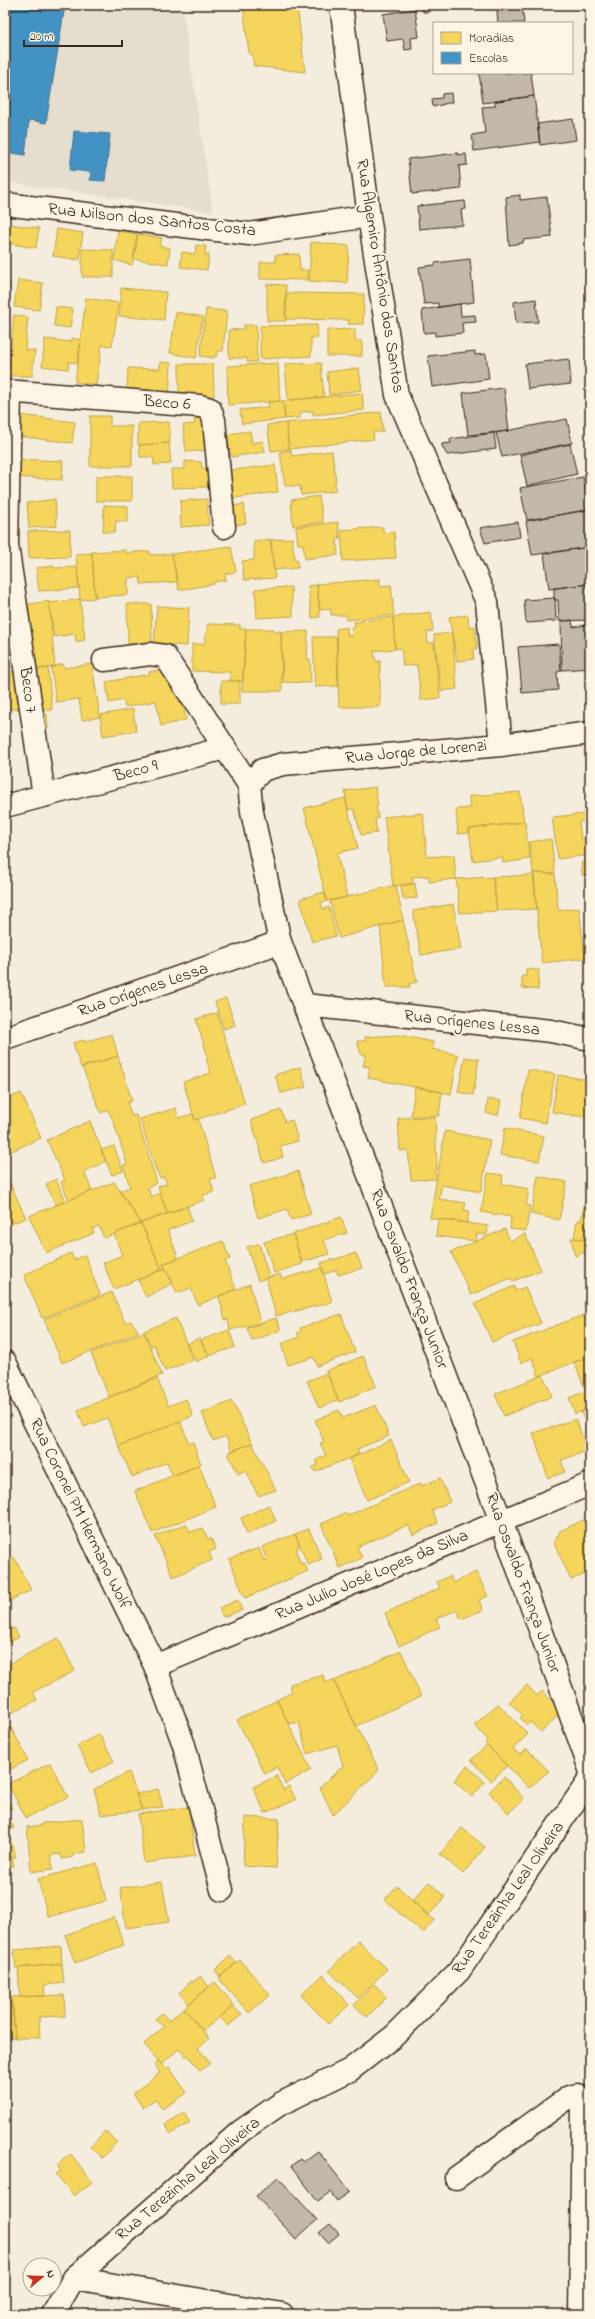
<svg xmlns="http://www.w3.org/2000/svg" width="595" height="2319" font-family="'Indie Flower',sans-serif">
	<rect width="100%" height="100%" fill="#f4eddd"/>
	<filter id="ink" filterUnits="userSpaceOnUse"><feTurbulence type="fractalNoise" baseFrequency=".025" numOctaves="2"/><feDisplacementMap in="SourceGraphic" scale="8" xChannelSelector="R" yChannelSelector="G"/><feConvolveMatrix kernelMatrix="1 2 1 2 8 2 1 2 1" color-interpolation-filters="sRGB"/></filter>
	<g filter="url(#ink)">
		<path fill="#e5ddce" d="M5,5H182L213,212L5,182Z"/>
		<path fill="#f6d55c" stroke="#bea249" d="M243,5H297L305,72L254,66L252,54H249Z
			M9,224L39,228L36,248L6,243Z
			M57,229L83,233L79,260L53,256Z
			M118,231L137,234L132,265L114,260Z
			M138,234L162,238L160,246L170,248L168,264L134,259Z
			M311,242L349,246L347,283L309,281Z
			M196,245L206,246L205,255H209L207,270L180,267L182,252L195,254Z
			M82,249L113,250V277H82Z
			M299,254L300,270H308V280L260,279V262H276L275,255Z
			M18,280L43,283L39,310L14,307Z
			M5,283L10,284L6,308H5Z
			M267,284L286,285V321H267Z
			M121,288L166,292L164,320L119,316Z
			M286,293L364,294L363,324H348L349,320L285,319Z
			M86,298L119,303L112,346L102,345L96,385L75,382Z
			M56,307L73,309L70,328L54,326Z
			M206,309L227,311L223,351H217V356H214V358L200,356Z
			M176,312L203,317L196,358L170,353Z
			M14,315L28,317L25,350L35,351L32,376H8Z
			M244,325H256L257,362H247V358H229V330L244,329Z
			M317,325L318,338H311V356L260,359V326Z
			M355,329V341H362V356H327V330Z
			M72,338L81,340L78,363L69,362L68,369L42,366L45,339L71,342Z
			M160,362L171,363L169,398L147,397L148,390H127L128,368L160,369Z
			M278,363L280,401L228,405L227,366Z
			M300,363L301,364L321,363L324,397L288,400L285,364Z
			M179,364H213L214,396L179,397Z
			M359,368L362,390L329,395L327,372Z
			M362,393L364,410L313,415V411L300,412V418L285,419L283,401Z
			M283,401L285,419L242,424L240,410L269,407L268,402Z
			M381,412L383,432H373L374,439L289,449L286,423Z
			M20,415L75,422L72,443L17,436Z
			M90,416H110V426H132V466H90Z
			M205,418L209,450L186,452L183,425L195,424L194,419Z
			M169,422L170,443L138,445V423Z
			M286,423L289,449L271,451L267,425Z
			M250,431L252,443L263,441L265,452L231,457L227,434Z
			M169,443L171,464L154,465L153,457H140L139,445Z
			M291,450L292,456L332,451L336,482H335V491L301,495L300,486H285L280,452Z
			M16,459L63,461L62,480L15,477Z
			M185,461L201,462L202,468H208V487L172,488L171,469H185Z
			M275,465L278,492L228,499L224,471Z
			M96,476H132V501H96Z
			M319,496L323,522L293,526L291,500Z
			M55,499L57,526L29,528L27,503Z
			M207,499L209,525L181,527L180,501Z
			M244,504L246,523L232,526L229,507Z
			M104,505L128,506V522L116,521L115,532H103Z
			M338,522L340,539H337L338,555L305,559L303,544H298L296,527Z
			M383,527V533L394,532L396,558L343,561L341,530Z
			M70,530V557L29,558L28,531Z
			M292,538L295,561L297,560L298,568L274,570L271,540Z
			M270,539L275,578L244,580L242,561L254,560V541Z
			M231,546L236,572L225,574L226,580L214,582V584L179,590L172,554Z
			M126,550L125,553L150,551V555L172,554L177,582L141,584L140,577L128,578V595L95,597L92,552Z
			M92,553L95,598L80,600L76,554Z
			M54,566V568L77,567L79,588L39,591L36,568Z
			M380,579V586L391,585L394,615L346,620V615H331V609L320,610L317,584Z
			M317,585L320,617L312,618L308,586Z
			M291,587L293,616L257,618L255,589Z
			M80,599L85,640L76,642L75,634L54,637L49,603Z
			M49,601L55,667L29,670L24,605Z
			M127,604H151L152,643L128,644Z
			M157,606L189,608L187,646L154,644Z
			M5,608H7L13,637L5,639Z
			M431,612L433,631L427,632L428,643H434L440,698L421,700L417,665L403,666L401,648L395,649L393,617Z
			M468,615L469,627L475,626L477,649H473L474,659L457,661L449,617Z
			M393,617L395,649L374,651L376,662L380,661V707H339L336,629L347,627L348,636L353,635L351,627H355L354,622Z
			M208,624L240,625V629H246L243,681H230V672L192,671V644H204Z
			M246,629H274L273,632L281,631L282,691H242Z
			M308,631L307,659H310L311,683L283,682L281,632Z
			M452,633L457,689L441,691L434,635Z
			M313,637H337L339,686L315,687Z
			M63,664L64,668L92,664L100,717L82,720L79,699L56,702L51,667Z
			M48,668L52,710H43L44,714H47L48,729L36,730L32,670Z
			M168,668L173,693L181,692L186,720L161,726L156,701L125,707L123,700L109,703L106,682L150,674L149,672Z
			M15,671L18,709H5V672Z
			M221,681H240V704H221Z
			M133,709L136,731L103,736L100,715Z
			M375,787L378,806H376L378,818L375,819L377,833L361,835L354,809L348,810L345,791Z
			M520,792L524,822L469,829V833L458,834L456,809L470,808L469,796Z
			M345,798L358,848L337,853L347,897L327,901L304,808Z
			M423,813L427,857L454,855L456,879L429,882V876L412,877L413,884L393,886L384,817Z
			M584,814L585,821L579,822L581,839L587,838L589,855L558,859L552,817Z
			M525,822L530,859L503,863L502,857L473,861L469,829Z
			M551,839L555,874L533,873L529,842Z
			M590,862V874L582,875L581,863Z
			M533,873L555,874L558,910L579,908L585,958L542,963Z
			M534,875L537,909L497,911L493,877Z
			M493,877L497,911L460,913L456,879Z
			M415,883L417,898L403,899L401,885Z
			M396,885L403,920L339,938L330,901Z
			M324,892L327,901L321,903L323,909L329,907L336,936L312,942L300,899Z
			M453,904L461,949L421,955L413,911Z
			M403,920L417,982L409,984L410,987H386L380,926Z
			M526,969L539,970L538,990L522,988V976H526Z
			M226,998L235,1025L224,1029L215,1002Z
			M217,1013L245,1104L195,1120L183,1082L211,1073L206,1059L208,1058L196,1019Z
			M112,1034L118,1056L81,1068L73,1043L84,1040V1042Z
			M399,1035L433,1042L432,1049L458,1055L451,1094L368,1078L370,1067L363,1066L366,1055L361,1054L357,1041H365V1037Z
			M118,1056L132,1101L127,1103L132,1116L136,1115L157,1183L148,1187L151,1197L160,1193L167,1214L141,1223L120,1191L130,1187L123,1165L127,1164L113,1120L108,1110L101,1113L82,1067Z
			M465,1057L479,1059L473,1095L458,1092Z
			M300,1067L306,1087L281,1093L275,1075Z
			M528,1070L555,1074L546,1123L520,1118Z
			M558,1075L590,1080V1118L552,1112Z
			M415,1087L442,1092L439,1116H411Z
			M21,1093L41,1138L5,1154V1100Z
			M488,1099L501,1101L498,1115L486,1113Z
			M176,1108L178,1118L193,1114L195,1120L198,1119L216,1178L210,1179L214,1192L203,1195L204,1200L167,1214L158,1186L167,1184L164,1177L160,1178L156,1170L140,1119Z
			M281,1110L285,1122L292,1120L298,1141L280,1146L283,1157L264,1163L251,1120Z
			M435,1117L437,1170H435L436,1179L411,1180L408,1150L400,1151L398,1118Z
			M90,1121L106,1161L84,1172L92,1191L69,1200L61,1182L65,1180L47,1140Z
			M505,1128L544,1136L539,1161L500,1155Z
			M445,1131L490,1140L481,1192L442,1185L439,1199L466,1203L464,1210L469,1211L467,1223L430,1218Z
			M114,1146L123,1171L112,1175L101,1150Z
			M298,1171L311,1214L291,1220L287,1209L258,1218L249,1186Z
			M5,1173L26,1218L5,1226Z
			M488,1173L503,1175L502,1184L529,1189L526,1205L530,1206L526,1231L510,1229L511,1217L481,1212Z
			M590,1173V1240L574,1238L577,1220L581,1221Z
			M538,1176L567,1182L559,1220L531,1214Z
			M56,1179L66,1201L56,1205L46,1184Z
			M114,1182L141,1223L104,1238L99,1226L92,1229L94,1233L46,1253L29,1216Z
			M187,1206L192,1221L168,1230L178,1258L163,1264L165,1268L162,1270L141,1223Z
			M341,1217L347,1233L324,1240L329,1254L302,1262L293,1234Z
			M438,1219L488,1226L487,1235L477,1234L476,1241L436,1236Z
			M141,1223L162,1270L114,1289L103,1263L122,1255L114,1234Z
			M505,1229L510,1241L525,1234L541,1270L513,1281L511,1278L471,1295L451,1252Z
			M293,1234L302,1264L274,1273L264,1242Z
			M571,1238L590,1240V1250L575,1256Z
			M223,1241L230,1259L225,1261L236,1289L198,1305L191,1288L177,1293L163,1264Z
			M259,1244L269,1277L258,1281L247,1247Z
			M71,1253L74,1260L85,1255L100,1295L42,1318L24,1275Z
			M356,1253L362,1268L338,1275L337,1270L324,1274L321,1263Z
			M165,1268L173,1283L146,1297L138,1280Z
			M322,1268L332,1302L276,1316L266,1278L280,1274L282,1279Z
			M250,1284L260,1323L230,1330L228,1319L225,1320L219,1296Z
			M514,1286L515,1291L525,1287L541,1323L492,1342L475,1304Z
			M112,1292L125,1323L131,1321L139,1332L62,1363L44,1319Z
			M590,1302V1320L584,1305Z
			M341,1314L355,1352L317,1366L314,1357L288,1365L281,1344L299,1337L297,1333L301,1331L300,1328Z
			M583,1315L586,1322L590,1320V1356L539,1376L532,1358L521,1363L513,1342Z
			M176,1318L193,1360L165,1371L154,1345L150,1346L144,1331Z
			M276,1318L281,1330L252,1341L247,1328Z
			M229,1330L235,1347L209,1356L201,1340Z
			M144,1332L162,1375L109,1397L91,1353Z
			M199,1338L209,1356L196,1362L187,1344Z
			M363,1356L376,1386L339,1402L326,1371Z
			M590,1356V1408L575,1414L569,1398L586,1391L574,1362Z
			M327,1373L338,1400L319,1408L307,1381Z
			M543,1375L552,1396L504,1416L495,1394Z
			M157,1378L168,1406L186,1399L193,1416L119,1446L107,1418L84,1427L78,1410Z
			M232,1401L252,1443L232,1451L226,1436L213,1441L202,1413Z
			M376,1405L389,1436L357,1449L359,1454L315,1472L313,1467L318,1465L316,1460L326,1455L320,1443L324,1442L315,1420L339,1410L343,1418Z
			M590,1408V1435L581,1412Z
			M576,1419L587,1451L561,1460L565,1472L548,1478L533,1433Z
			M180,1421L189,1443L193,1442L201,1464L173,1476L167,1462L132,1477L119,1446Z
			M391,1440L409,1482L367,1500L349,1459Z
			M252,1443L276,1490L258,1496L246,1470L238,1474L228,1453Z
			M199,1465L216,1507L152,1533L135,1491Z
			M440,1478L450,1502L432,1510L438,1523L413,1535L408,1525L357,1547L362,1558L340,1568L321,1524L345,1513L347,1516L421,1483L422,1486Z
			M269,1505L276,1521L247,1534L241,1518Z
			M590,1517V1572L571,1580L554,1543L560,1531Z
			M186,1524L190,1532L203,1528L208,1539L211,1538L216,1549L209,1552L212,1560L173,1577L155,1536Z
			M309,1529L322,1559L308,1565L295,1534Z
			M295,1534L300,1545L297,1546L298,1550L296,1551L301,1564L304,1563L308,1571L245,1598L229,1559L259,1548L264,1561L267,1560L262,1547Z
			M14,1557L31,1590L5,1603V1561Z
			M476,1572L488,1596L479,1600L483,1610L461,1619L457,1610L436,1619L440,1627L399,1646L385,1613L440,1588L437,1582L450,1576L453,1583Z
			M238,1600L242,1610L223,1617L219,1608Z
			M14,1628L19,1637L6,1644L5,1632Z
			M58,1638L75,1671L33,1692L37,1700L5,1716L28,1760L5,1772V1666Z
			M401,1651L421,1696L356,1726L334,1681Z
			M323,1675L325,1683L333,1680L379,1770L333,1815L320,1787L343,1766L337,1745L307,1754L299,1722L289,1724L277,1700L292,1692L290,1684Z
			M527,1685L537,1696L542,1691L562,1712L541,1732L530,1722L527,1725L520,1718L523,1715L509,1702Z
			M277,1700L311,1770L285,1784L277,1767L265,1774L237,1720Z
			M498,1704L528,1734L513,1749L520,1755L527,1749L549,1771L529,1788L485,1743L488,1740L474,1725Z
			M99,1734L114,1761L92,1773L77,1746Z
			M487,1745L507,1766L491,1781L471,1760Z
			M50,1763L68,1797L26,1818L8,1784Z
			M467,1766L485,1782L472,1797L454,1781Z
			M129,1772L142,1810L101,1815L94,1789Z
			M277,1776L283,1790L289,1786L296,1800L265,1813L253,1787Z
			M504,1777L524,1799L508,1813L489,1792Z
			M158,1789L163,1807L142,1810L136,1794Z
			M5,1798L12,1808L5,1812Z
			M189,1807L195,1856L144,1863L138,1814Z
			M5,1813L14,1828L7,1831L16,1857L5,1858Z
			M245,1817L279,1819L276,1868L243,1866Z
			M82,1819L86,1852L73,1854V1857L62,1859L61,1854L51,1855L53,1869L31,1872L27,1827L42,1825V1823Z
			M462,1828L485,1847L463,1874L440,1854Z
			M12,1857L14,1866L5,1867V1858Z
			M97,1863L106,1901L48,1917L38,1879Z
			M5,1876L8,1903L5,1904Z
			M162,1882L169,1922L126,1928L120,1888Z
			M429,1882L445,1897L428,1916L412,1901Z
			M397,1886L434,1920L423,1933L384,1900Z
			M114,1917L124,1945L75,1963L65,1935Z
			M358,1941L387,1969L358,1998L329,1971Z
			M61,1946L62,1964L16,1968L14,1950Z
			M230,1956L236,1963L220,1977L215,1970Z
			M240,1960L270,1995L249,2013L218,1978Z
			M62,1964L64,1983L44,1985L45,1996L20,1997L18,1968Z
			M323,1975L349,2005L328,2024L301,1995Z
			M201,1976L209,1987L189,2004L179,1993L191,1981L193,1982Z
			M215,1982L234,2005L203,2031L184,2008Z
			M374,1984L387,1997L367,2017L354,2005Z
			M64,1995L65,2016L39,2017L40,2038H15L11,1997Z
			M5,1997H11V2006H13L15,2037L5,2038Z
			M233,2006L242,2015L228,2026L220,2017Z
			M184,2008L209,2039L198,2048L210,2063L200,2071L188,2055L186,2057L179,2049L161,2064L144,2044L164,2027L155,2019L162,2013L169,2021Z
			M158,2061L166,2069L169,2067L187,2093L162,2109L155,2099L143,2108L133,2093L160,2073L154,2064Z
			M184,2113L190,2123L171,2134L165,2124Z
			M105,2131L117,2142L102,2158L90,2147Z
			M71,2154L92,2182L74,2196L56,2174L61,2171L57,2165Z"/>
		<path fill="#4393c3" stroke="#417492" d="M12,5H65L46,123L29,120L25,155L5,152V52Z
			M74,131L110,134L105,181L90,180L91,172L70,170Z"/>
		<path fill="#c3b9aa" stroke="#3b2a1e" d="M422,5H428L429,12H423Z
			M502,5H522L524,23H498L497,11H503Z
			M522,5H555L522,9Z
			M415,9L419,37L411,38L412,49L405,50L403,39L387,41L383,14Z
			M479,73H531L534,96L483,103Z
			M451,93L452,102L433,107L432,99L442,98V94Z
			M534,96L540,142L474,151L472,135L485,133L482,107L495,106V101Z
			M573,119L576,140L540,145L537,124Z
			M458,153V155L466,154L467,165L459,166L461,189L412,194L408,159Z
			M520,195V200L547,197L552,237L523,240V243L509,245L506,197Z
			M465,201L466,209L461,210L463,225L419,229L417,206Z
			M470,259L474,302L438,307V303L424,304L419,267L435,265V263Z
			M536,299L538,322L516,323L514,302Z
			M460,304L461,316L475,315L476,322L462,323L463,333L435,336V332L424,333L422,310Z
			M475,351V355L486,354L489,379L432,387L428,356Z
			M569,359L571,384L528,389L525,364Z
			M504,388L509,431L468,435L463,393Z
			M567,419L572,443L502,457L496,433Z
			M494,433L496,449L447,455L442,446V444L451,443L450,439Z
			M570,444L577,474L527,486L520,455Z
			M583,477L589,510L527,520L520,488Z
			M590,509V547L532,555L526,521Z
			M518,522L520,537L485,543L480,528Z
			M590,547V584L549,589L544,554Z
			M590,584V620L559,621L558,600H555L554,598V588Z
			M555,598L556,621L526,623L524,600Z
			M572,620L573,627L588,625L587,620H590V668L562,670L561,621Z
			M559,644L561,671L557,672L558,690L522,693L518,647Z
			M318,2151L350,2192L337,2201L330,2192L318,2201L291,2166L300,2159L303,2162Z
			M278,2177L317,2220L296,2239L256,2196Z
			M330,2224L339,2234L328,2243L319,2233Z"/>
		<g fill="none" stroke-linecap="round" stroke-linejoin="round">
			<g stroke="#3b2a1e" stroke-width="25">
				<path id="minor" d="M341,5L369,216L397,395L487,602L501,745
					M5,204L249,234L369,216
					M5,391L200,406L210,409L214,420L224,527
					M10,392L7,545L44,796
					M104,660L150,654L165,656L225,748
					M249,785L262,770L283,764L501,745L590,733
					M5,806L225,748L249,785L252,812L280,942L501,1521L590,1769
					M305,1005L551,1031L590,1039
					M5,1038L280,942
					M5,1362L155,1666L184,1745L222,1890
					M155,1666L590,1484
					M456,2178L569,2097L578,2095L583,2100L580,2314
					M74,2278L282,2314
					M53,2314L74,2278L241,2131L280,2104L350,2070L394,2036L459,1971L590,1779"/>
			</g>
			<use href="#minor" stroke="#fcf5e5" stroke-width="22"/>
		</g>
	</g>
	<g text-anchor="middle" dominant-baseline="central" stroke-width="4" stroke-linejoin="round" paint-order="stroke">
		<g font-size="17" fill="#3b2a1e" stroke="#fcf5e5">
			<text transform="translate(152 220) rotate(6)">Rua Nilson dos Santos Costa</text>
			<text transform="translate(380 276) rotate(81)">Rua Algemiro Antônio dos Santos</text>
			<text transform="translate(167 403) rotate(4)">Beco 6</text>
			<text transform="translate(28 690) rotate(82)">Beco 7</text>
			<text transform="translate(416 752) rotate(-5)">Rua Jorge de Lorenzi</text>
			<text transform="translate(136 771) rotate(-15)">Beco 9</text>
			<text transform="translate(143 990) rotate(-19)">Rua Orígenes Lessa</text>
			<text transform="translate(472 1023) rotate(6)">Rua Orígenes Lessa</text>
			<text transform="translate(409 1279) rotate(69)">Rua Osvaldo França Junior</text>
			<text transform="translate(80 1514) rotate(64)">Rua Coronel PM Hermano Wolf</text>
			<text transform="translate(372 1575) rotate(-23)">Rua Julio José Lopes da Silva</text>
			<text transform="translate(523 1583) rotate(70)">Rua Osvaldo França Junior</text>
			<text transform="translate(508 1898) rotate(-55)">Rua Terezinha Leal Oliveira</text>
			<text transform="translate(188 2179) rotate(-40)">Rua Terezinha Leal Oliveira</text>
		</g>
	</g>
	<rect width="595" height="2319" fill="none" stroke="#fcf5e5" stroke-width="20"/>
	<rect x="10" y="10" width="575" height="2299" fill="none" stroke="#3b2a1e" stroke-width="1.5" filter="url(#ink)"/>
	<rect x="433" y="22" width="140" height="52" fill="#fcf5e5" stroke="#afa495"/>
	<rect x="441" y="32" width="20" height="12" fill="#f6d55c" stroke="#afa495"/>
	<text x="469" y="42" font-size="12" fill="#3b2a1e">Moradias</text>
	<rect x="441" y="52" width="20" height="12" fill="#4393c3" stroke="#afa495"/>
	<text x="469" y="62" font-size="12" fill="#3b2a1e">Escolas</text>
	<g transform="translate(42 2277) rotate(71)"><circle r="19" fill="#fcf5e5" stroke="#afa495"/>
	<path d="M0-3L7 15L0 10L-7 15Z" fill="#c8321e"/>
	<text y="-6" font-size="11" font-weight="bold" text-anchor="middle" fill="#3b2a1e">N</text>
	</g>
	<path d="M24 40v6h98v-6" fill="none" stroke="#3b2a1e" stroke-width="2"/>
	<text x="30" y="40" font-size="12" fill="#3b2a1e" stroke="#fcf5e5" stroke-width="3" paint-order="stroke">20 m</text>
</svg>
